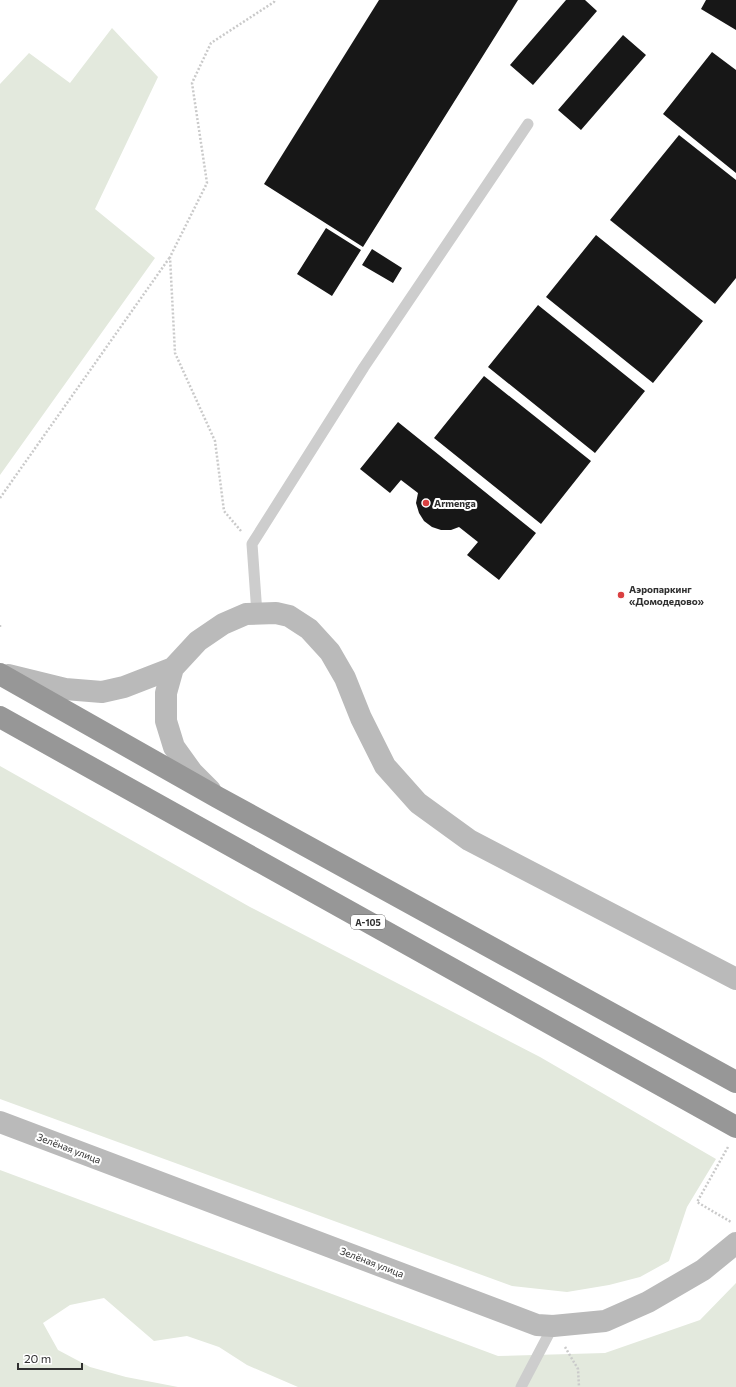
<svg xmlns="http://www.w3.org/2000/svg" width="736" height="1387" font-family="Commissioner,sans-serif">
	<rect width="100%" height="100%" fill="#fff"/>
	<path fill="#e3e9dd" d="M112,28L158,77L95,209L155,258L0,475V84L29,53L70,83Z
		M0,766L250,907L540,1057L716,1159L687,1207L669,1261L640,1277L609,1285L567,1292L512,1286L0,1099Z
		M0,1170L498,1356L605,1353L700,1320L736,1283V1387H298L247,1365L219,1347L187,1336L154,1341L104,1298L70,1305L43,1323L58,1350L90,1367L126,1377L178,1387H0Z"/>
	<path fill="#171717" d="M379,0H518L363,247L264,184Z
		M566,0H585L597,11L533,85L510,65Z
		M706,0H736V30L701,9Z
		M623,35L646,55L581,130L558,110Z
		M712,52L736,70V173L663,114Z
		M679,135L736,180V278L715,304L610,220Z
		M326,228L361,250L332,296L297,274Z
		M596,235L703,321L653,383L546,297Z
		M372,249L402,268L393,283L362,265Z
		M538,305L645,391L595,453L488,367Z
		M484,376L591,461L541,524L434,438Z
		M398,422L536,533L499,580L467,555L478,542L459,527L451,530H441L432,527L424,521L419,513L416,503L418,493L401,480L390,493L360,469Z"/>
	<g fill="none" stroke-linecap="round" stroke-linejoin="round">
		<path stroke="#cacaca" stroke-width="2.5" stroke-dasharray="2 2" stroke-linecap="butt" d="M0,498L170,257
			M241,531L224,511L215,441L175,353L170,257L207,183L192,83L211,43L274,2L275,0
			M0,625V627
			M728,1147L697,1202L731,1222
			M565,1347L578,1369L579,1387"/>
		<path stroke="#cdcdcd" stroke-width="11" d="M257,614L252,544L364,367L528,124
			M521,1387L553,1326"/>
		<path stroke="#bababa" stroke-width="22" d="M8,675L65,689L102,692L124,687L173,668
			M210,790L192,772L174,747L166,721V693L173,668L198,641L223,624L246,614L276,613L289,616L309,629L330,652L345,678L361,718L385,766L418,803L469,840L736,979
			M0,1122L537,1325L553,1326L605,1321L648,1302L703,1270L736,1243"/>
		<path stroke="#979797" stroke-width="22" d="M0,674L217,797L736,1082
			M0,717L736,1127"/>
	</g>
	<g fill="#da4041" stroke="#fff" stroke-width="1.5">
		<circle cx="426" cy="503" r="4"/>
		<circle cx="621" cy="595" r="4"/>
	</g>
	<g text-anchor="middle" dominant-baseline="central" stroke-width="4" stroke-linejoin="round" paint-order="stroke">
		<rect fill="#fff" stroke="#6e6e6e" stroke-width="1" x="351" y="915" width="34" height="14" rx="3"/>
		<g font-size="9" font-weight="bold" fill="#303030">
			<text x="368" y="922">А-105</text>
		</g>
		<g font-size="10" font-weight="bold" fill="#303030" stroke="#fff" text-anchor="start">
			<text x="434" y="503">Armenga</text>
			<text x="629" y="589">Аэропаркинг<tspan x="629" dy="12">«Домодедово»</tspan></text>
		</g>
		<g font-size="10" fill="#303030" stroke="#fff">
			<text transform="translate(69 1148) rotate(21)">Зелёная улица</text>
			<text transform="translate(372 1262) rotate(21)">Зелёная улица</text>
		</g>
	</g>
	<path d="M18 1363v6h64v-6" fill="none" stroke="#303030" stroke-width="2"/>
	<text x="24" y="1363" font-size="12" fill="#303030" stroke="#ffffff" stroke-width="3" paint-order="stroke">20 m</text>
</svg>
